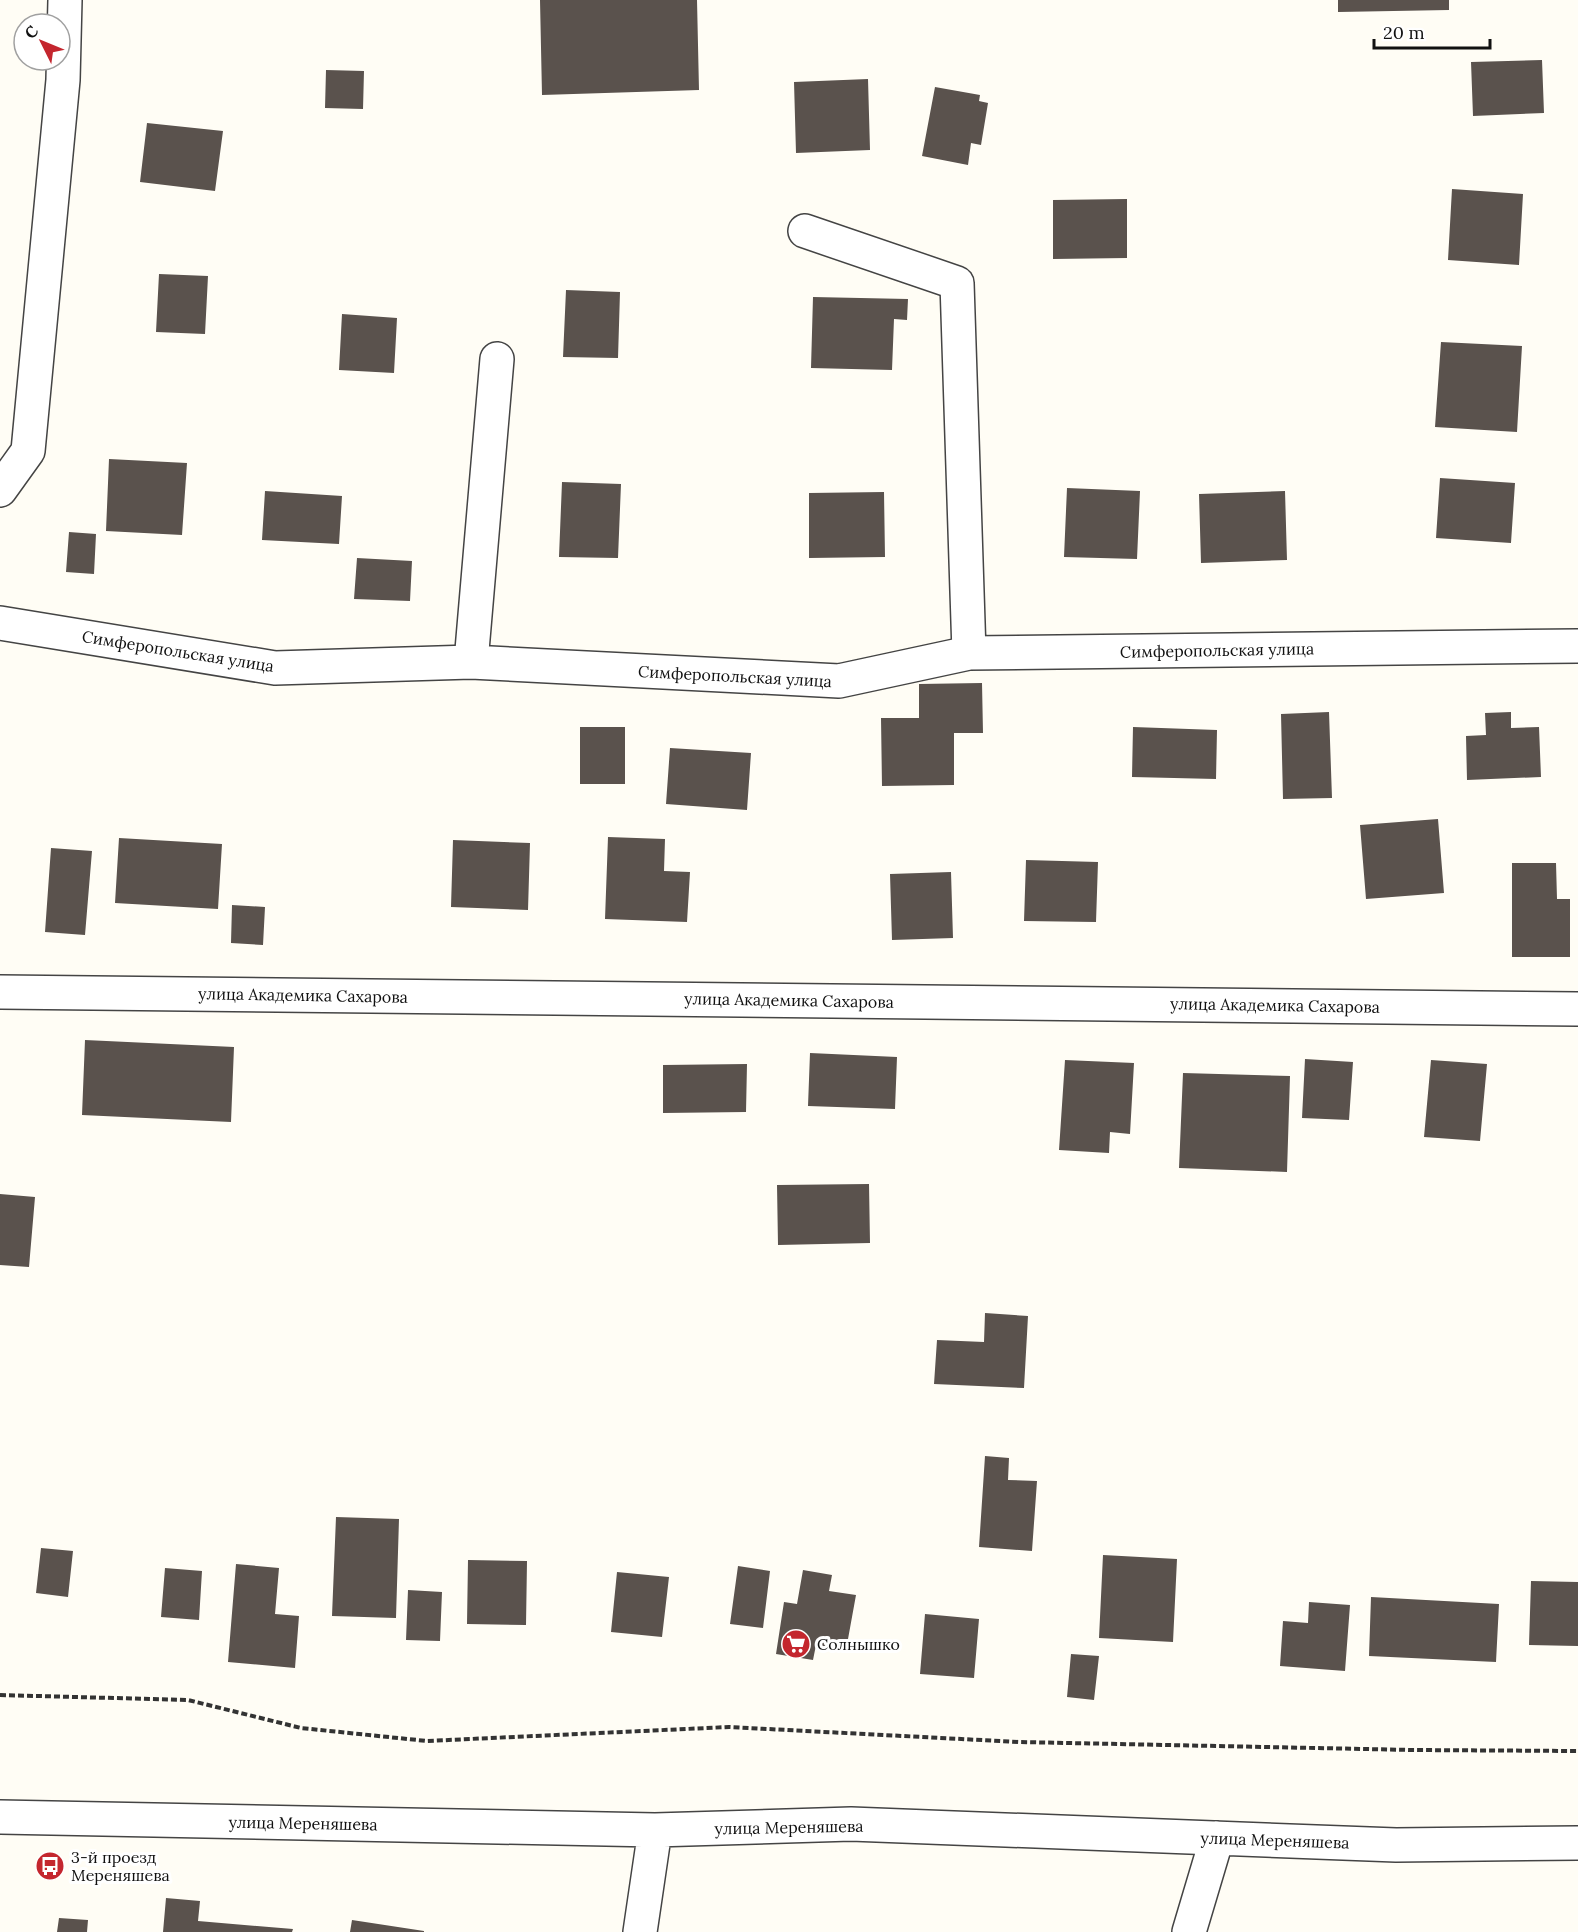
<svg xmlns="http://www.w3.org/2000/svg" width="1578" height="1932" font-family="Lora,serif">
	<rect width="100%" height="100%" fill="#fffdf5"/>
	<path fill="#5a524d" d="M540,0H697L699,90L542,95Z
		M1338,0H1449V10L1338,12Z
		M1542,60L1544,113L1473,116L1471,62Z
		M326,70L364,71L363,109L325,108Z
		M868,79L870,150L796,153L794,82Z
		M935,87L980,95L979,101L988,103L981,145L971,143L968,165L922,156Z
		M147,123L223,131L215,191L140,182Z
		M1452,189L1523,194L1519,265L1448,260Z
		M1127,199V258L1053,259V200Z
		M159,274L208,276L205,334L156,332Z
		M566,290L620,292L618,358L563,357Z
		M813,297L908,299L907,320L894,319L892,370L811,368Z
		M342,314L397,318L394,373L339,370Z
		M1441,342L1522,346L1517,432L1435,427Z
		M109,459L187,463L182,535L106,531Z
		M1440,478L1515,483L1511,543L1436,538Z
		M562,482L621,484L618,558L559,557Z
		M1067,488L1140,491L1137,559L1064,557Z
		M265,491L342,496L339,544L262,540Z
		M1285,491L1287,560L1201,563L1199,494Z
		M884,492L885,557L809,558V493Z
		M69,532L96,534L94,574L66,572Z
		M357,558L412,561L410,601L354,599Z
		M982,683L983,733H954V785L882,786L881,718H919V684Z
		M1329,712L1332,798L1283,799L1281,714Z
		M1511,712V728L1539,727L1541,777L1467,780L1466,736L1486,735L1485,713Z
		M580,727H625V784H580Z
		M1133,727L1217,730L1216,779L1132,777Z
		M670,748L751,753L747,810L666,804Z
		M1438,819L1444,893L1366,899L1360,825Z
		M608,837L665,839L664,871L690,872L687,922L605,919Z
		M119,838L222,844L218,909L115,903Z
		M453,840L530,843L528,910L451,907Z
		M51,848L92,851L85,935L45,932Z
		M1026,860L1098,862L1096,922L1024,921Z
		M1512,863H1556L1557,899H1570V957H1512Z
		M951,872L953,938L892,940L890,874Z
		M232,905L265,907L263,945L231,943Z
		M85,1040L234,1047L231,1122L82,1115Z
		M810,1053L897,1057L895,1109L808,1106Z
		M1305,1059L1353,1062L1349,1120L1302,1118Z
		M1065,1060L1134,1063L1130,1134L1110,1132L1109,1153L1059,1150Z
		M1431,1060L1487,1064L1480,1141L1424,1137Z
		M747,1064L746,1112L663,1113V1065Z
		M1183,1073L1290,1076L1287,1172L1179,1168Z
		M869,1184L870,1243L778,1245L777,1185Z
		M0,1194L35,1197L29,1267L0,1265Z
		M985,1313L1028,1316L1024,1388L934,1384L937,1340L984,1342Z
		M985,1456L1009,1458L1008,1480L1037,1481L1032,1551L979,1547Z
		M336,1517L399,1519L396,1618L332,1616Z
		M41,1548L73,1551L68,1597L36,1593Z
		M1103,1555L1177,1559L1173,1642L1099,1638Z
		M468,1560L527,1561L526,1625L467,1624Z
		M236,1564L279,1568L275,1614L299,1616L295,1668L228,1662Z
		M738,1566L770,1571L763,1628L730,1624Z
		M165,1568L202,1571L199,1620L161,1617Z
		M803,1570L832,1575L829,1591L856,1595L846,1650L816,1645L813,1660L776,1654L784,1602L797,1604Z
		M617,1572L669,1577L662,1637L611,1632Z
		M1531,1581L1578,1582V1646L1529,1645Z
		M408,1590L442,1592L440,1641L406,1640Z
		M1371,1597L1499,1604L1496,1662L1369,1656Z
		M1309,1602L1350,1605L1345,1671L1280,1666L1283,1621L1308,1623Z
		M925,1614L979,1619L974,1678L920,1674Z
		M1071,1654L1099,1656L1094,1700L1067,1697Z
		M166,1898L200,1901L198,1921L293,1929L292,1932H163Z
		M59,1918L88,1920L87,1932H57Z
		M352,1920L424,1931V1932H350Z"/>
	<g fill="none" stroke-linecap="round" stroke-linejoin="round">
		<g stroke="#444" stroke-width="36">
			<path id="minor" d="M805,231L957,283L969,653
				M0,490L28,451L63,80L65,0
				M0,623L275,668L471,662L839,681L969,653L1578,646
				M471,662L497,359
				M0,992L1578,1009
				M0,1817L655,1830L851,1824L1396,1845L1578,1843
				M640,1932L655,1830
				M1189,1932L1217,1838"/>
		</g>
		<path stroke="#333" stroke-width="4" stroke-dasharray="6 3" stroke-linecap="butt" d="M0,1695L188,1700L301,1728L427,1741L729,1727L1019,1742L1414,1750L1578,1751"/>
		<use href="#minor" stroke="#fff" stroke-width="33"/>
	</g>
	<defs>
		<g id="supermarket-disc" transform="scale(1.5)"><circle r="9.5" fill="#c4262e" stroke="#fff"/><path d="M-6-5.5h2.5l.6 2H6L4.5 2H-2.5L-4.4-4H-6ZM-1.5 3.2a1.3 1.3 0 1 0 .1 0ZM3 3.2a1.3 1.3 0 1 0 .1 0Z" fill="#fff"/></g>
		<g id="bus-disc" transform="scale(1.5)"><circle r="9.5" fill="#c4262e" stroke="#fff"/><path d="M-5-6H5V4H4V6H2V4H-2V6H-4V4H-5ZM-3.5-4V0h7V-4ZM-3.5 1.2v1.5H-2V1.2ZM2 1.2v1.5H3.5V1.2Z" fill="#fff"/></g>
	</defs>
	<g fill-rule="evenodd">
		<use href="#supermarket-disc" x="796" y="1644"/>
		<use href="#bus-disc" x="50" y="1866"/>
	</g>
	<g text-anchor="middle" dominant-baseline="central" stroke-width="6" stroke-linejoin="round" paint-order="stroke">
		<g font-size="16" fill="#111" stroke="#fff">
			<text transform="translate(1217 650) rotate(-1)">Симферопольская улица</text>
			<text transform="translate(178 651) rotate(9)">Симферопольская улица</text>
			<text transform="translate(735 676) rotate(3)">Симферопольская улица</text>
			<text transform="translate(303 995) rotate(1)">улица Академика Сахарова</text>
			<text transform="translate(789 1000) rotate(1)">улица Академика Сахарова</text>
			<text transform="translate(1275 1005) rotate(1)">улица Академика Сахарова</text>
			<text transform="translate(303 1823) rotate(1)">улица Мереняшева</text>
			<text transform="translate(789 1827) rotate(-1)">улица Мереняшева</text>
			<text transform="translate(1275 1840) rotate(2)">улица Мереняшева</text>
		</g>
		<g font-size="16" fill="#111" stroke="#fff" text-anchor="start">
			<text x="817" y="1644">Солнышко</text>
			<text x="71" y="1857">3-й проезд<tspan x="71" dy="18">Мереняшева</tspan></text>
		</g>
	</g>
	<g transform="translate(42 42) rotate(313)"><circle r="28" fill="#ffffff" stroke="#a0a0a0" stroke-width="1.5"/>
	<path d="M0-4.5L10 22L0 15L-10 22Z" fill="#c4262e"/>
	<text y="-9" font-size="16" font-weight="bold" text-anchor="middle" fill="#111111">С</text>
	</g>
	<path d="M1374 39v9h116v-9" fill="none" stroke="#111111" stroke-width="3"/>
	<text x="1383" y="39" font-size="18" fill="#111111" stroke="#ffffff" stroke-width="4.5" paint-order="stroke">20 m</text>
</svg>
